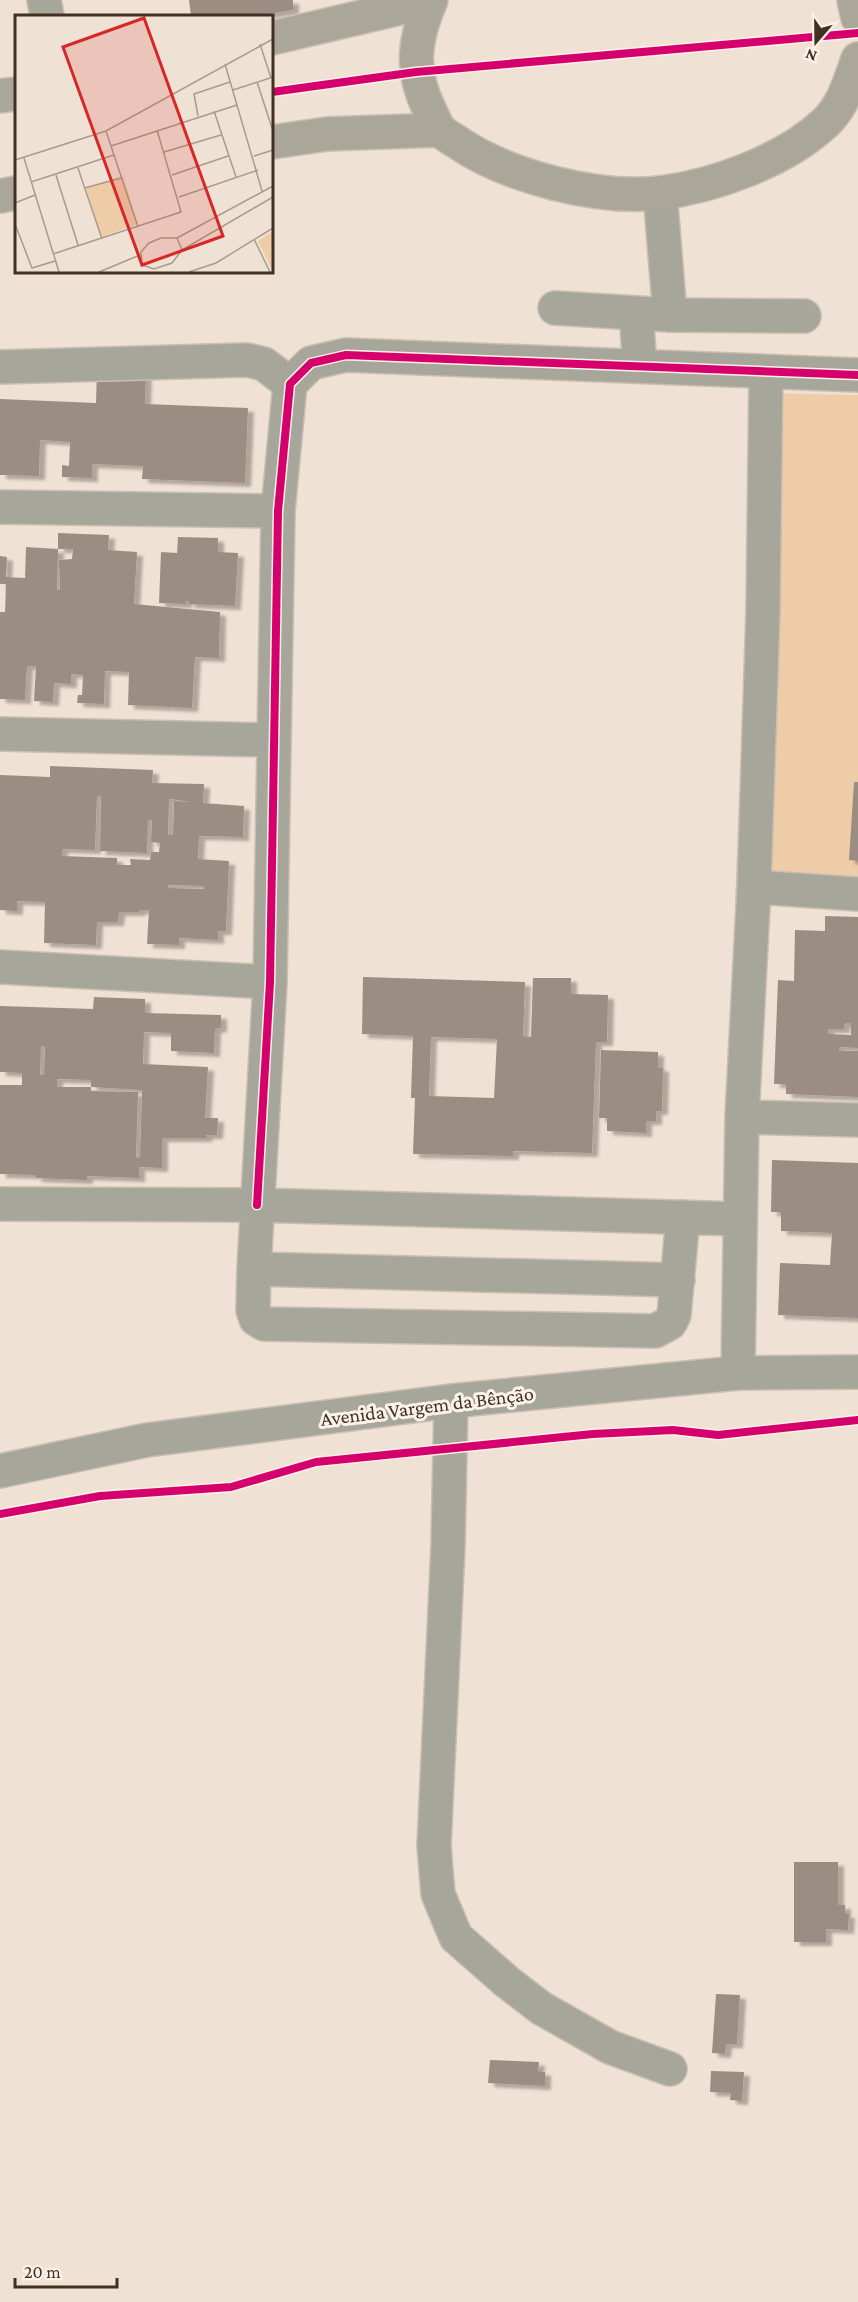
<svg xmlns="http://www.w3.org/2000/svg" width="858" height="2302" font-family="'Crimson Pro',serif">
	<defs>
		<filter id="shadow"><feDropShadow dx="6" dy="4" stdDeviation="1.5" flood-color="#0004"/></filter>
	</defs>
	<rect width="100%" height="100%" fill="#efe1d3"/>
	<path fill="#eecca8" d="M756,393L858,395V906L735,899Z"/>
	<path fill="#9c8d82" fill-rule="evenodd" filter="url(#shadow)" d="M189,0H293V10L256,16H191Z
		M97,369L146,371L145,404L248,408L245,483L142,479L143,466L92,464V478L62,477V465L69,466L70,442L40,440L39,476L0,475V399L96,403Z
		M58,533L109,535L108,550L137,552L134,604L220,612L219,658L195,657L192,708L128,705L129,672L105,671L104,704L77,703L78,695H82L83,675L71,674V684L54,683L53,702L34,701L36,666H27L25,700L0,699V612H5L6,584H0V556L7,557L6,577L25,578L26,547L58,549L57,590H60L59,560L72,559L73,549H58Z
		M178,537L218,538V552L238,553L235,606L189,604V601H186V604L159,603L161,552L177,553Z
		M50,766L153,770L152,783L204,784L203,803L244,806L243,837L199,836L198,859L229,861L226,931H218V940L179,938V945L147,944L149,910H139V912H119L118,922H97L96,945L44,943L45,902L17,901V911L0,910V775L50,777ZM97,796H101L100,851L147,853L148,820H152L151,842L160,843L159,852H151L150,860L130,859L131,865H117V858L62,856V849L95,850ZM169,799L192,802L174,801L173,835H168ZM168,885L204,886V889L168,888Z
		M854,782H858V861L849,860Z
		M825,916L858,917V1048L839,1047V1051H858V1097L786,1094V1084H774L778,980L794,981L795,930L825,931ZM847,1023H851V1035L828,1034V1029H844V1025Z
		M363,977L525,982L523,1036L531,1037L533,978H571V994L608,995L607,1042H596L592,1153L513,1151V1156L413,1154L415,1098H411L413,1036L362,1034ZM431,1037L497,1039L494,1098L429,1096Z
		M94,997L145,999V1013L221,1015V1028L215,1029L214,1053L171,1051V1033L144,1032L143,1064L208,1067L205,1118H218L217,1135H206L207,1138H162V1168L139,1167V1178L87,1176V1180L36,1178V1175L0,1174V1085H22V1073L0,1072V1006L93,1009ZM41,1046L45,1047L44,1075H40ZM57,1079L91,1080V1087L142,1090L140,1158L136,1157L138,1092L91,1091V1087H57Z
		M601,1050L658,1052V1067L663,1068L662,1111H656V1121H646V1133L607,1131V1118H599Z
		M772,1160L858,1163V1318L778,1315L780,1263L830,1265L832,1233L781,1231V1212H771Z
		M794,1862H838V1905H845V1914H849L848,1930L826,1929V1942H794Z
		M716,1994L740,1995L737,2044H726L725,2054L712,2053Z
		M490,2060L539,2062L538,2071L545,2072V2086L488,2083Z
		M711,2071L744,2072L742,2101L730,2100L731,2093L710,2092Z"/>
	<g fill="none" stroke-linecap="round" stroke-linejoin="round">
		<g stroke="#cabeb2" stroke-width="36">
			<path id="minor" d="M44,0L47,16
				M660,193L670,315L804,316
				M555,308L670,315
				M636,313L640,366
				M0,367L247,360L264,364L290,384
				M0,507L278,511
				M0,734L272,740
				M754,887L858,894
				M0,967L270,982
				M742,1117L858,1120
				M0,1204L257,1205L740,1219
				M683,1217L674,1315L670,1323L655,1331L264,1324L256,1319L253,1310L254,1269L270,982L278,511L290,384L311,363L346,355L858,375
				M254,1269L678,1280
				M738,1373L742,1117L754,887L763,612L766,372
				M451,1401L448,1546L434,1846L438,1894L456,1937L506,1981L541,2008L610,2047L670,2069
				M0,1471L147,1440L451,1401L738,1373L858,1372"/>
		</g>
		<g stroke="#cabeb2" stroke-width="36">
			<path id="major" d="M431,0C414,39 410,70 429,109C432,115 435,123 439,129C443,134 451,138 457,142C508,177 598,200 660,193C715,186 784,161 825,123C843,107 850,81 858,59
				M854,0L858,18
				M272,38L430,1
				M0,96L16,94
				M272,142L327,134L439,130
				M0,196L16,193"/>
		</g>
		<use href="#minor" stroke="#a7a69a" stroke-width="33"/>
		<use href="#major" stroke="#aba798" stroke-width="33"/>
		<g stroke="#fbf2e9" stroke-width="11">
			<path id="cycleway" d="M272,92L416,72L858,33
				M257,1205L270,982L278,511L290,384L311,363L346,355L858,375
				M0,1514L100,1496L231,1487L316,1462L593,1434L673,1430L718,1435L858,1420"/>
		</g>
		<use href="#cycleway" stroke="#d6006c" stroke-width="8"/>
	</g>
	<g text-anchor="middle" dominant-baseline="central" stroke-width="6" stroke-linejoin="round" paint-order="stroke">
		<g font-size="20" fill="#423120" stroke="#fbf2e9">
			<text transform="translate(427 1406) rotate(-7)">Avenida Vargem da Bênção</text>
		</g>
	</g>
	<g transform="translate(15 15)">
		<rect width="258" height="258" fill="#efe1d3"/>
		<path d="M108,161L123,209L86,222L71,172ZM258,216V257L243,226Z" fill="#eecca8"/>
		<path fill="none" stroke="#aa9b8b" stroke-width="1.5" d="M245,29L256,63M210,49L247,176M242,67L258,116M218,75L258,62M199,96L221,162M183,101L179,79L215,67M91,116L123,212M96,131L222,90M149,137L206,120M239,141L258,135M9,143L44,257M0,145L91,116L258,24M63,153L87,224M41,160L63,230M157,160L213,141M16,167L99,140M70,173L106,163M164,182L243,155M0,188L20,180M0,209L17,253L40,246M162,223L167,235L157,248L139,254L127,250L126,237L134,228L146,223ZM162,223L258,171M239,224L255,257M167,235L258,182M38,239L166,197L142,115M84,257L125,240M174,257L201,248L258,213"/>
		<path fill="#d62828" fill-opacity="0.15" stroke="#d62828" stroke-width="3" d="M129,3L208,221L127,250L48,32Z"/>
		<rect width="258" height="258" fill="none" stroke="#423120" stroke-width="3"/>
	</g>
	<g transform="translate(816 42) rotate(200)" stroke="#fbf2e9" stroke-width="4.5" paint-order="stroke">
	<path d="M0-4.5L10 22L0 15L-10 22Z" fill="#423120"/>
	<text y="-9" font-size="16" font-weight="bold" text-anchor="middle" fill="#423120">N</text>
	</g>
	<path d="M15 2278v9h102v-9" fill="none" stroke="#423120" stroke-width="3"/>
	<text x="24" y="2278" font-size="18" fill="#423120" stroke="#fbf2e9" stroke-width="4.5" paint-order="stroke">20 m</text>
</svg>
